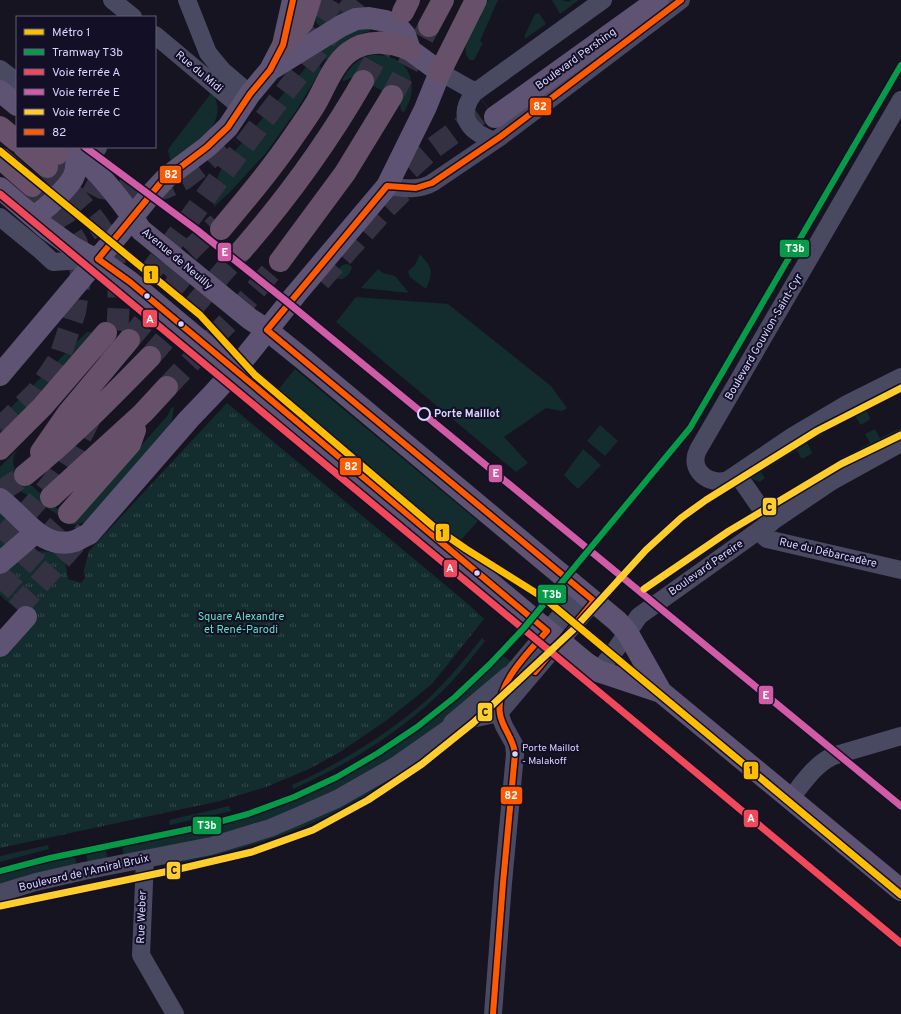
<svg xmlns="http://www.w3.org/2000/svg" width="901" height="1014" font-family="Overpass,sans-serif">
	<defs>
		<pattern id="park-tufts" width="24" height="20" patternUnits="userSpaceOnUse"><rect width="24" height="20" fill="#132c2d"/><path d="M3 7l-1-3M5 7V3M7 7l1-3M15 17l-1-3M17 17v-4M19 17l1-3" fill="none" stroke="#354a4c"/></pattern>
	</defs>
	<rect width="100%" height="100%" fill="#161421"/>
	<path fill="#132c2d" d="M488,0H498L480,41L483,43L474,60H470C458,50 473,29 478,18L479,19L481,16L480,15Z
		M552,0H562L570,2L571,0H579L560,14Z
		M350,6L371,8L322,27L317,24L315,19L316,7Z
		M539,13L546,24L526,38L524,37L535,14Z
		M370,26V31C352,36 338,43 328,59L322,60L315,56L319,51L345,33Z
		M372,55C408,53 422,83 404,112L401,111L400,104L395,98L361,79L353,77L344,81L342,80C350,67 357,58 372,55Z
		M313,59L318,62L319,66L322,68L296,111L266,153L231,191L214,207C213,190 216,178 224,164Z
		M212,92C232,124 193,145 171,162L168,151L169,148Z
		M420,254C432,268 434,271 426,289L410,277L408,271L415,265Z
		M347,264L350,265L352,268L349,274L343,279H338L336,275C337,269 341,264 347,264Z
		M378,269L383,273L395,276L409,293L361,288Z
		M356,297L448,304L551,386L567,408L562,411L546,408L504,437L528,463L516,472L336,322Z
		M87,332H92L43,391L0,434V418Z
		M295,369L478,521L459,542L277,391Z
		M901,389V393L866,410L870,418L869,420L861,425L860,424L853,412Z
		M174,407L172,420L169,425L86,522L74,525L0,478V467L18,449C12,457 11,465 18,473L63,514L80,515L168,415L171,408Z
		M849,414L851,418L807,443L812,452L811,454L804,458H801L797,450L761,472L765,478L760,482L752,479L751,475L803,441Z
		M600,425L618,441L605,456L587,441Z
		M901,428V432L878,443L828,472L826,468L870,443L865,434L875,429L880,438Z
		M583,449L601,465L578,489L564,475Z
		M0,512L19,529L20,533L0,551Z
		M482,638L485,641C470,660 455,680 437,696C396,735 345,766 293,789L292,785C339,764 390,733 429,698C448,680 465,659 482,638Z
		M498,652L513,663L446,722L350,785L242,830L124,857L121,840C155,833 190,827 224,818C329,789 423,730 498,652Z
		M415,761L417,766L415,771L412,768C336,820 265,846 175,864V860Z
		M229,806L231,811L170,825L169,820Z
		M104,843L108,860L88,864L85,847Z
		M48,845L49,849L0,862V856Z
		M73,849L77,866L0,886V867L43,856Z"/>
	<path fill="url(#park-tufts)" d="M227,403L468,604L484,619L432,684L387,720L340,752L309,769L266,787L220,801L0,848V658L31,622L0,595V574C7,568 16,558 24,554C36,549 50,552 62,554L66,567L68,579L81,583L85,578L84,570L89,551Z"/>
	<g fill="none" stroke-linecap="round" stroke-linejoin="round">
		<path stroke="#333142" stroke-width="22" stroke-dasharray="22 11" stroke-linecap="butt" d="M385,191L433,148L488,108
			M320,281L385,209L408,186
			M17,609L86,531"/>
		<path stroke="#333142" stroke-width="22" stroke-dasharray="22 11" stroke-linecap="butt" d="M304,47L310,39L333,0
			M363,81L393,28
			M392,96L429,26
			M63,158L85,179L102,188L145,194L165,188L184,179L205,163L231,137
			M47,167C67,188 90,210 105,235C124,270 121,330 109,367
			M165,275L218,223
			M127,304L232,161L356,0
			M129,340L191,266
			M150,357L242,250
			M167,387L229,321L280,261
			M0,428L37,392L59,359L75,312L81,273L77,243L59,214L32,186
			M0,492L25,475
			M0,540C14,525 29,511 42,495C62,471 77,446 90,418
			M0,591L69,513"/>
		<path stroke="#4a4962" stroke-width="18" d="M112,0L133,17
			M187,0L208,53L222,70L250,94
			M155,35L242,108
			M0,69L17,82
			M440,72L470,89L477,91
			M901,100L698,450C688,470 709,486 728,480L793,436L847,404L901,377
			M494,141C471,132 455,118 474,93L603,0
			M86,163L98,148L97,147
			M387,186C403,188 418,191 432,183L500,137L681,0
			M0,217L39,249L53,262L98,259
			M737,474L771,523
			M758,531L767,539L901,570
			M598,671L614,652L639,616L758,531L832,481L901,443
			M452,723L509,675
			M790,799C803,783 814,765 833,756L901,736
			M145,859L141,955L175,1014
			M0,893L36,882L84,871L211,846L270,828L303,814L337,799L395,766L455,724L467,720L499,713L594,601
			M493,1014L503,883L515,754L514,744L504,726L499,713L503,690L514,671L581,591"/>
		<path stroke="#5e5373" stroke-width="22" d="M0,91L17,105
			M495,117L658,0
			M68,147C79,156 91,166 100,176C115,193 129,211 141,230L250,319L267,330L303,359L617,621L627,632L661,692
			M0,188L46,228L71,246L87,255L98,259L130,282L586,663L598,671L661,692L901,890
			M30,213L35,215C45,211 67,188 73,178C77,170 77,162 76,154
			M0,375L118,235L151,194L167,177L207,147L228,127L250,94L270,70L283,45L293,0
			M0,499C23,516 42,551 75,541C80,539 84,536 89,534L189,419L212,395L235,370L296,294L387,186L425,109L440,72L410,50L405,35L398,27L386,21L369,18L356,19L341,26L270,70
			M0,563L36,532
			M0,646L26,617"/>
		<path stroke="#67516a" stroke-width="22" d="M403,12L409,0
			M429,26L443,0
			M283,45L303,22L310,0
			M440,72L476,0
			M0,127L17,141
			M24,147L47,167
			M44,147L57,154
			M0,158L32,186
			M221,229C247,198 273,167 296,133C303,123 310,113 316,103C325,87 334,63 349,52C367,39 390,41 410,50
			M242,250C288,197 328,142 363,81
			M280,261L345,173L392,96
			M0,449L43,406L106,333
			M41,452L68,413L129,340
			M25,475C70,439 110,398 150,357
			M51,497L143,413L167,387
			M69,513L130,444L135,430"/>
		<g stroke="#130f26" stroke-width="9">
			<path id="bus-1" d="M293,0L283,45L270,70L250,94L228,127L207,147L162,181L98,259L130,282L547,631C529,652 495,684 500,714C502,728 514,739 515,754L503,883L493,1014
				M535,672L594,601L267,330L387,186L416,188L432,183L500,137L681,0"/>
		</g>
		<use href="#bus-1" stroke="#ff5a00" stroke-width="6"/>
		<g stroke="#130f26" stroke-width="10">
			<path id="rail-1" d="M0,194L901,943"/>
		</g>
		<g stroke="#130f26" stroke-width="10">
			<path id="rail-2" d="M85,147L197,230L286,301L901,806"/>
		</g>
		<g stroke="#130f26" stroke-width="10">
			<path id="rail-3" d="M644,589L729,531L841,464L901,435
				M0,906L179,869L252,852L313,830L368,800L422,764L473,723L573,630L646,550L681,518L706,500L817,431L901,388"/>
		</g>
		<use href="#rail-1" stroke="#f2495a" stroke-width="7"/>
		<use href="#rail-2" stroke="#d25ba6" stroke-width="7"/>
		<use href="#rail-3" stroke="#ffcd2c" stroke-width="7"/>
		<g stroke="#130f26" stroke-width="9">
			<path id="tram-1" d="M0,871L50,858L200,827L248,814L294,797L337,777L378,753L417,727L455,697L490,664L524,628L690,428L901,65"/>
		</g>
		<use href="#tram-1" stroke="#069b47" stroke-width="6"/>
		<g stroke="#130f26" stroke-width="10">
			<path id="metro-1" d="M0,151L200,315L255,375L434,527L466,549L544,598L901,895"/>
		</g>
		<use href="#metro-1" stroke="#ffbe00" stroke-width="7"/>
	</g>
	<g fill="#d9d4ff" stroke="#130f26" stroke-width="1.5">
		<circle cx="147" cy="296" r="3.5"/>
		<circle cx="181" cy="324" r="3.5"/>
		<circle cx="477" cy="573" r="3.5"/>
		<circle cx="515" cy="754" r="3.5"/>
	</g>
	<circle fill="#130f26" stroke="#d9d4ff" stroke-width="2" cx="424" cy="414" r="6"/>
	<g text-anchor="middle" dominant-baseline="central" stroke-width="4" stroke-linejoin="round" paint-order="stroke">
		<g font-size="10" fill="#d9d4ff" stroke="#130f26" text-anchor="start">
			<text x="522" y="748">Porte Maillot<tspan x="522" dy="13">- Malakoff</tspan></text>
		</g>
		<g font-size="11" fill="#d9d4ff" stroke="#130f26">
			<text transform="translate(576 59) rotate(-36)">Boulevard Pershing</text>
			<text transform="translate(199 72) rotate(40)">Rue du Midi</text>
			<text transform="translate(177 259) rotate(40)">Avenue de Neuilly</text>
			<text transform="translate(764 337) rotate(-60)">Boulevard Gouvion-Saint-Cyr</text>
			<text transform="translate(828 553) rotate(13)">Rue du Débarcadère</text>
			<text transform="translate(706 568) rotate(-35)">Boulevard Pereire</text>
			<text transform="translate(84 873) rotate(-13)">Boulevard de l'Amiral Bruix</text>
			<text transform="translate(142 917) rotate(-88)">Rue Weber</text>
		</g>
		<g font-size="11" font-weight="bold" fill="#d9d4ff" stroke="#130f26" text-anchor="start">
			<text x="434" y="414">Porte Maillot</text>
		</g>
		<g font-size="11" fill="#5fe0c0" stroke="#130f26">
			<text x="241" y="617">Square Alexandre<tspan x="241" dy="13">et René-Parodi</tspan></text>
		</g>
	</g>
	<g stroke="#130f26" stroke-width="1.5">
		<rect x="529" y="97" width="23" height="19" rx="4" fill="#ff5a00"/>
		<rect x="159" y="165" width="23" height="19" rx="4" fill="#ff5a00"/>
		<rect x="779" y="239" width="31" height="19" rx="4" fill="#069b47"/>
		<rect x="217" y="242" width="15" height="20" rx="4" fill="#d25ba6"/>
		<rect x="143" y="265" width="16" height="19" rx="4" fill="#ffbe00"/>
		<rect x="142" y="309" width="16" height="19" rx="4" fill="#f2495a"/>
		<rect x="339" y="457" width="23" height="19" rx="4" fill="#ff5a00"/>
		<rect x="488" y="464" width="15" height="19" rx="4" fill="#d25ba6"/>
		<rect x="762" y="497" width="15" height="19" rx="4" fill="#ffcd2c"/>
		<rect x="435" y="523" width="15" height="19" rx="4" fill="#ffbe00"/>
		<rect x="443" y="559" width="15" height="19" rx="4" fill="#f2495a"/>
		<rect x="537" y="584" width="30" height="20" rx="4" fill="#069b47"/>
		<rect x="758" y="685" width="16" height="20" rx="4" fill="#d25ba6"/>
		<rect x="477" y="702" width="16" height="20" rx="4" fill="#ffcd2c"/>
		<rect x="743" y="761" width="16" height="19" rx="4" fill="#ffbe00"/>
		<rect x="500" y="786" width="23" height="19" rx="4" fill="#ff5a00"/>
		<rect x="743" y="809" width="16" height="19" rx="4" fill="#f2495a"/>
		<rect x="192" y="816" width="30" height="19" rx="4" fill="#069b47"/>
		<rect x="166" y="861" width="15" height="19" rx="4" fill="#ffcd2c"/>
	</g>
	<g font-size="11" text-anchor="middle" font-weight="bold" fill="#fff">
		<text x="540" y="110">82</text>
		<text x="171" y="178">82</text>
		<text x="795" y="252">T3b</text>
		<text x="225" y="256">E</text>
		<text x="150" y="323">A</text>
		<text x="351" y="470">82</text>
		<text x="496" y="477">E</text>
		<text x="450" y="572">A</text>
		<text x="552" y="598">T3b</text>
		<text x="766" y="699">E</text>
		<text x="511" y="799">82</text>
		<text x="751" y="822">A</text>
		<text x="207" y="829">T3b</text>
	</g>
	<g font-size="11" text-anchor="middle" font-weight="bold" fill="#111">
		<text x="151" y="279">1</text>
		<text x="769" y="511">C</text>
		<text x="442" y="537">1</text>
		<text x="485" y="716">C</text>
		<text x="751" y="774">1</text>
		<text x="174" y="874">C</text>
	</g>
	<rect x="16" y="16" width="140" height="132" fill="#130f26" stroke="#625e7d"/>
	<rect x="24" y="29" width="20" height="6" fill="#ffbe00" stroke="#625e7d"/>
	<text x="52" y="36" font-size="12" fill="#d9d4ff">Métro 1</text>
	<rect x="24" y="49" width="20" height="6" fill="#069b47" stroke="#625e7d"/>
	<text x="52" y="56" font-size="12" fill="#d9d4ff">Tramway T3b</text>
	<rect x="24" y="69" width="20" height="6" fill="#f2495a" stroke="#625e7d"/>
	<text x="52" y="76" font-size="12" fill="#d9d4ff">Voie ferrée A</text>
	<rect x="24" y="89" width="20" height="6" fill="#d25ba6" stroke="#625e7d"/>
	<text x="52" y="96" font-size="12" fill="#d9d4ff">Voie ferrée E</text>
	<rect x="24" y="109" width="20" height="6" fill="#ffcd2c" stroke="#625e7d"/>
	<text x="52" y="116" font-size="12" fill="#d9d4ff">Voie ferrée C</text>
	<rect x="24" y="129" width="20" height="6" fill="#ff5a00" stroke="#625e7d"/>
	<text x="52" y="136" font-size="12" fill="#d9d4ff">82</text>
</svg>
